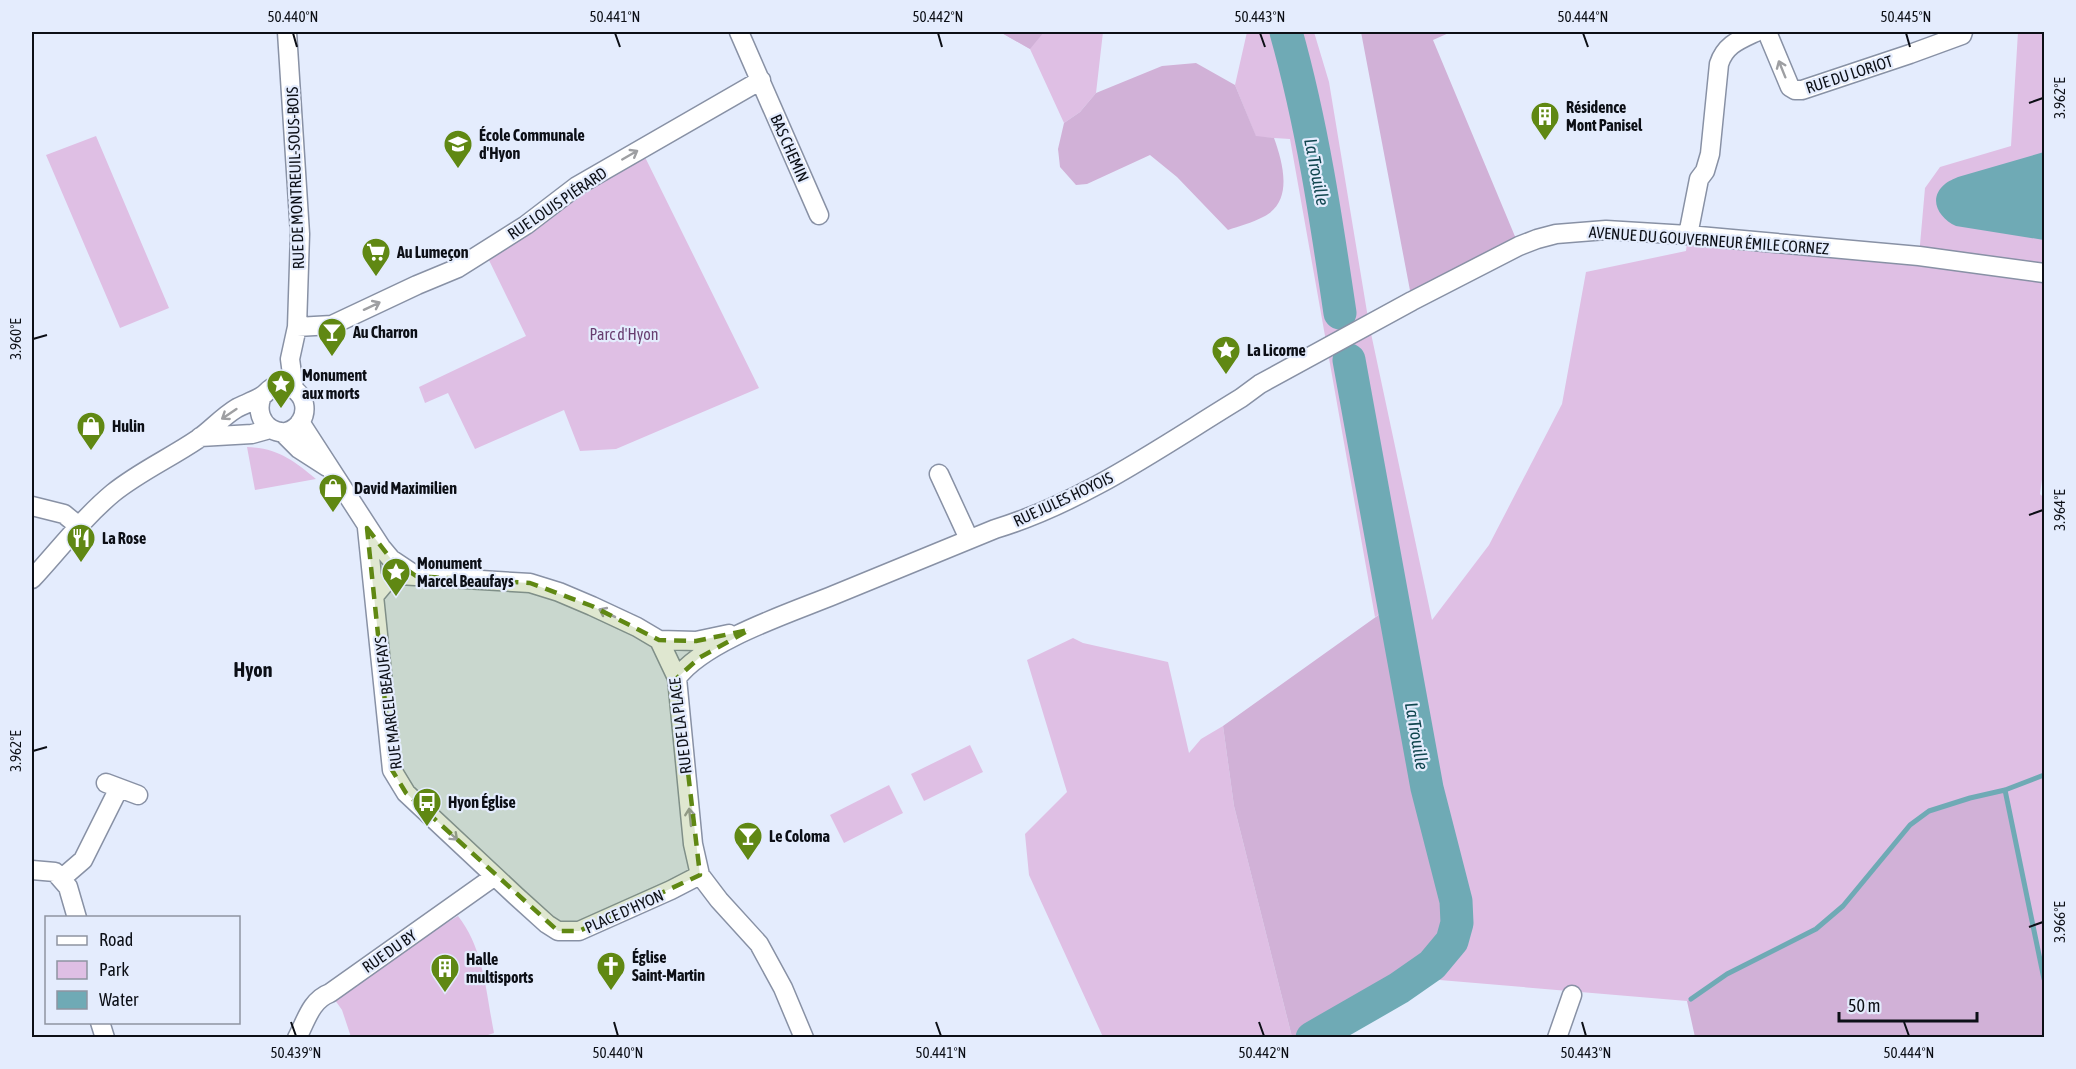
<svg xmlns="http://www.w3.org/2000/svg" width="2076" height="1069" font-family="'Asap Condensed',sans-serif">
	<rect width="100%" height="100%" fill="#e4ecfd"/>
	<path fill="#dfbfe4" d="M1000,32H1103L1096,93L1080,112L1064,123L1030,49Z
		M1247,32H1314L1329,82L1369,324L1432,620L1489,545L1562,404L1586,272L1686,251L1688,235L1919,256L1925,188L1940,167L2011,146L2018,32H2044V465L2040,494L2044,498V979L2004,790L1970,798L1929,811L1910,825L1843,906L1816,929L1727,974L1687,1001L1416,978L1432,965L1456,901L1427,788L1394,605L1375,617L1290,139L1256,137L1235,85Z
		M96,136L169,308L120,328L46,155Z
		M641,149L759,388L616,449L580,451L564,410L475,449L448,393L425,403L419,387L526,336L485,252Z
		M247,447C278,448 293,460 316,479L255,490Z
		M1073,638L1083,643L1168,662L1189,753L1201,739L1223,726L1234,806L1292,1037H1103L1029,875L1025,834L1067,792L1027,660Z
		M970,745L983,772L924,801L911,774Z
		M889,785L903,813L844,843L830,815Z
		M458,916C484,949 486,993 494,1033L488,1035V1038L351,1037L342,1010L330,993Z"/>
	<path fill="#d1b1d7" d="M1000,32H1044L1030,49Z
		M1361,32H1451L1433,40L1519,246L1412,301Z
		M1196,63L1235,85L1256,136L1274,138C1283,163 1294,202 1263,217C1252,223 1239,226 1228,230L1177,177L1150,155L1087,184L1076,185L1060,167L1058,149L1064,123L1080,112L1096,93L1162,66Z
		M1394,604L1427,788L1456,901L1457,923L1452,941L1432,965L1416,978L1312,1037H1292L1234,806L1223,726Z
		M2005,790L2044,979V1037H1695L1687,1001L1727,974L1816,929L1837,911L1859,886L1910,825L1929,811L1970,798Z"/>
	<path fill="#6faab5" d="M2044,152V240L1956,226C1939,218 1927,199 1945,184C1948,181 1954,179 1958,177Z"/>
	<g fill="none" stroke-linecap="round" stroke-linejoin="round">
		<path stroke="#6faab5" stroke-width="5" d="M2005,790L2044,979
			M1691,999L1727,974L1816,929L1843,906L1910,825L1929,811L1970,798L2005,790L2044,775"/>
		<path stroke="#6faab5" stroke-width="33" d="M1286,32C1312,124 1326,218 1340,313
			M1312,1038L1399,988L1432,965L1452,941L1457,923L1456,901L1427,788L1349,360"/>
		<g stroke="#8891a5" stroke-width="21">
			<path id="minor" d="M287,32L300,234L297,327L290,359L294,389
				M739,32L819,215
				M1767,32L1790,87L1795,90H1802L1910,54L1962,35L1963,32
				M1688,235L1699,179L1705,171L1710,154L1719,64C1725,45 1739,40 1756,32
				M297,327L332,325L417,285L458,268L526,225L577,186L761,80
				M300,422L381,547L391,559L415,575
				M282,432L299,449L327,467
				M200,437L252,434L270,429
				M939,474L969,539
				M32,506L64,514L80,527
				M367,528L392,770L406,793L516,896L547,924L558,931H579L671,890L700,875
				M32,579C58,551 83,518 113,493C139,472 170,458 198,439C211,430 222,417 237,408C245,404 254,401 262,396C267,393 269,388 276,386C288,383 301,391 304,404C305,409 304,416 301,421C285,446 250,425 262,396
				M375,595L390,577L399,575L530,583L559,592L592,606L637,627L659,640L677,678L693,844L700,875L719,900L759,944L783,988L804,1038
				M659,640L696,641L729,634
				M677,678C704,641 790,613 834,595C887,573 941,551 995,529C1084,502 1162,446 1241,398L1260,384L1412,301L1519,246L1537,239L1556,234L1606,230L1688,235L1919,256L2044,273
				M106,783L138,795
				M32,870L55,872L68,887L77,918
				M61,879L83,860L119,788
				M100,1022L105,1038
				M297,1038C306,1021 311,1000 330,993L495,876
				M1557,1038L1572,995"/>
		</g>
		<use href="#minor" stroke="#fff" stroke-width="18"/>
	</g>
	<defs><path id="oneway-shaft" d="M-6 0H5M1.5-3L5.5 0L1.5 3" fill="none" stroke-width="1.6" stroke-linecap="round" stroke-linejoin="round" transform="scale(1.5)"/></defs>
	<g stroke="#9e9fa2">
		<use href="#oneway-shaft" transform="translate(1782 69) rotate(-112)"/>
		<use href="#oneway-shaft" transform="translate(630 155) rotate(-30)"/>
		<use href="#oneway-shaft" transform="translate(372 306) rotate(-25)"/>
		<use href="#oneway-shaft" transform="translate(229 414) rotate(146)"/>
		<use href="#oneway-shaft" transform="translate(607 613) rotate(-154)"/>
		<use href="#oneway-shaft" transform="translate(690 817) rotate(-96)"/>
		<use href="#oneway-shaft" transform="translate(451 834) rotate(43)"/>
	</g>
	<path fill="#608813" fill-opacity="0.2" stroke="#608813" stroke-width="4.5" stroke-dasharray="12 8" stroke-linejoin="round" d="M367,528L391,559L416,576L530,583L592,606L659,640L696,641L749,630L699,658L677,678L700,875L579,931H558L406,793L392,770Z"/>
	<path fill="none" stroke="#0c0f16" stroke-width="2" d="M293,33L297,47M615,33L620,47M938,33L942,47M1260,33L1265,47M1583,33L1588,47M1906,33L1910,47M2029,103L2043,98M33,339L47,335M2029,515L2043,510M33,751L47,747M2029,927L2043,922M291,1022L296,1036M614,1022L618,1036M936,1022L941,1036M1259,1022L1264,1036M1582,1022L1586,1036M1904,1022L1909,1036"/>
	<defs>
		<g id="building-pin" transform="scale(1.5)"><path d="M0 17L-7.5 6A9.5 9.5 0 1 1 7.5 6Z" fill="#608813" stroke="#e4ecfd"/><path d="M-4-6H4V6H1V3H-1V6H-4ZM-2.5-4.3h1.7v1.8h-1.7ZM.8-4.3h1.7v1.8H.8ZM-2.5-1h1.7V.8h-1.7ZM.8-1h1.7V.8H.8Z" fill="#fff"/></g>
		<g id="school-pin" transform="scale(1.5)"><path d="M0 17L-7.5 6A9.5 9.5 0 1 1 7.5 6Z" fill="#608813" stroke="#e4ecfd"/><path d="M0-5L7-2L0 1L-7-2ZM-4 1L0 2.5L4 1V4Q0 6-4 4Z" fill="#fff"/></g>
		<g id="supermarket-pin" transform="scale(1.5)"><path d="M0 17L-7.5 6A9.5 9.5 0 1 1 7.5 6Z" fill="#608813" stroke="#e4ecfd"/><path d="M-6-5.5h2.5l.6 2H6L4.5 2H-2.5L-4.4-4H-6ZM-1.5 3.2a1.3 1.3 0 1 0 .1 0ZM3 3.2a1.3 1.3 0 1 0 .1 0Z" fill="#fff"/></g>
		<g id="bar-pin" transform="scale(1.5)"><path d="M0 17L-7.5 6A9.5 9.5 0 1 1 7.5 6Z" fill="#608813" stroke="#e4ecfd"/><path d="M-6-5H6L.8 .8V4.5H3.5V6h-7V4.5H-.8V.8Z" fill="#fff"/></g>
		<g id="sight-pin" transform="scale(1.5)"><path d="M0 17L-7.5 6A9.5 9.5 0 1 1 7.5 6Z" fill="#608813" stroke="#e4ecfd"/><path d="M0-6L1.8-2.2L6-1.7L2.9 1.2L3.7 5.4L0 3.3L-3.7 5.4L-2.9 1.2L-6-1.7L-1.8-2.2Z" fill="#fff"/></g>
		<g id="shop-pin" transform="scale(1.5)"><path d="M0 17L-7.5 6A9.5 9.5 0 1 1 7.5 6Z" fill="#608813" stroke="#e4ecfd"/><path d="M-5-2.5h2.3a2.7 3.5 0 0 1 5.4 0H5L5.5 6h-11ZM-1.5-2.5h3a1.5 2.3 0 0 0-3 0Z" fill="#fff"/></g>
		<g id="restaurant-pin" transform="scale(1.5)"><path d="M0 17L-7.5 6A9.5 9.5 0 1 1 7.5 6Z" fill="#608813" stroke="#e4ecfd"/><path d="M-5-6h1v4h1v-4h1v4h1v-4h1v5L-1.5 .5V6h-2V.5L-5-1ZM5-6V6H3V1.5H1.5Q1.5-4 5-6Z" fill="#fff"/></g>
		<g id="bus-pin" transform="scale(1.5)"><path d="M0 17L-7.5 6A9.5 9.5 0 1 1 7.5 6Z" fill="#608813" stroke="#e4ecfd"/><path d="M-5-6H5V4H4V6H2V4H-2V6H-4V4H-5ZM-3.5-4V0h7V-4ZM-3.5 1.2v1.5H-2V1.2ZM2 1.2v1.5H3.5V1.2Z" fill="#fff"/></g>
		<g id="church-pin" transform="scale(1.5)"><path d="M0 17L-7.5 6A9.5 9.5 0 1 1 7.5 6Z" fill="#608813" stroke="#e4ecfd"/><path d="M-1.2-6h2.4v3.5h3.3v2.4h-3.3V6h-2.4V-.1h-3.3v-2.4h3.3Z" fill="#fff"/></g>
	</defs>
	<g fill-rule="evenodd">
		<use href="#building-pin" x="1545" y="116"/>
		<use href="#school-pin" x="458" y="144"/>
		<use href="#supermarket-pin" x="376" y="252"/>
		<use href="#bar-pin" x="332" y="332"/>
		<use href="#sight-pin" x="1226" y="350"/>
		<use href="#sight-pin" x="281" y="384"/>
		<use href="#shop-pin" x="91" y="426"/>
		<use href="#shop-pin" x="333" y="488"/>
		<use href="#restaurant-pin" x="81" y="538"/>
		<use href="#sight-pin" x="396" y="572"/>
		<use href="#bus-pin" x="427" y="802"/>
		<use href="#bar-pin" x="748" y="836"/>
		<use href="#church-pin" x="611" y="966"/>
		<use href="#building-pin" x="445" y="968"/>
	</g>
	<g text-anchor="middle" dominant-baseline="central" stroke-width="4.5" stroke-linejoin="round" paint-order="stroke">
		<g font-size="16" fill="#0c0f16" stroke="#e4ecfd">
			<text transform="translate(1849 74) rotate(-18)">RUE DU LORIOT</text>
			<text transform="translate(790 148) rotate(66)">BAS CHEMIN</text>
			<text transform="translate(295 178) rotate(-92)">RUE DE MONTREUIL-SOUS-BOIS</text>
			<text transform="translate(557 203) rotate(-34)">RUE LOUIS PIÉRARD</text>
			<text transform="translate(1709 240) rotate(4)">AVENUE DU GOUVERNEUR ÉMILE CORNEZ</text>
			<text transform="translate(1063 499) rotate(-25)">RUE JULES HOYOIS</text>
			<text transform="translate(388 703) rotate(-97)">RUE MARCEL BEAUFAYS</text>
			<text transform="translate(680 726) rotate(-97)">RUE DE LA PLACE</text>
			<text transform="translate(624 911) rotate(-24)">PLACE D'HYON</text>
			<text transform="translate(389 951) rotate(-35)">RUE DU BY</text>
		</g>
		<g font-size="16" font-weight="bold" fill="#0c0f16" stroke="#e4ecfd" text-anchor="start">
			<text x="1566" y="107">Résidence<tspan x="1566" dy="18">Mont Panisel</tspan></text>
			<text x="479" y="135">École Communale<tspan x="479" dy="18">d'Hyon</tspan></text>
			<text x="397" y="252">Au Lumeçon</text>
			<text x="353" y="332">Au Charron</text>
			<text x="1247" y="350">La Licorne</text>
			<text x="302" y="375">Monument<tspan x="302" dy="18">aux morts</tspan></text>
			<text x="112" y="426">Hulin</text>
			<text x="354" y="488">David Maximilien</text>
			<text x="102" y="538">La Rose</text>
			<text x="417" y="563">Monument<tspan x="417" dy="18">Marcel Beaufays</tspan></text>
			<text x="448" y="802">Hyon Église</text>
			<text x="769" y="836">Le Coloma</text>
			<text x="632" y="957">Église<tspan x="632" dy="18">Saint-Martin</tspan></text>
			<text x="466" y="959">Halle<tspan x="466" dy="18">multisports</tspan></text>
		</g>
		<g font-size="16" fill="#683e70" stroke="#e4ecfd">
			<text x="624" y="334">Parc d'Hyon</text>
		</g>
		<g font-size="18" font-style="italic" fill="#10464f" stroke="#e4ecfd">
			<text transform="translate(1317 172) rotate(79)">La Trouille</text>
			<text transform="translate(1417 736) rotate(80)">La Trouille</text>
		</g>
		<g font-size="20" font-weight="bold" fill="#0c0f16" stroke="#e4ecfd">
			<text x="253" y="669">Hyon</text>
		</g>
	</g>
	<rect width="2076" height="1069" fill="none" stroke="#e4ecfd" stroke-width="66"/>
	<rect x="45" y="916" width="195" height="108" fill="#e4ecfd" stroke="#8e94a1" stroke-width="1.5"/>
	<rect x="57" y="936" width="30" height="9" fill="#ffffff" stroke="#8e94a1" stroke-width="1.5"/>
	<text x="99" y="946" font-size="18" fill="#0c0f16">Road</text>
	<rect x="57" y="961" width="30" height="18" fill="#dfbfe4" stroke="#8e94a1" stroke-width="1.5"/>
	<text x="99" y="976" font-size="18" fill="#0c0f16">Park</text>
	<rect x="57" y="991" width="30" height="18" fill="#6faab5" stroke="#8e94a1" stroke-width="1.5"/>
	<text x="99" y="1006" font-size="18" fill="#0c0f16">Water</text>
	<path d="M1839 1012v9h138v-9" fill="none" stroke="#0c0f16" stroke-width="3"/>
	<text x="1848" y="1012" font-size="18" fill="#0c0f16" stroke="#e4ecfd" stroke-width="4.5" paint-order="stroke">50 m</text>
	<rect x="33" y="33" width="2010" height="1003" fill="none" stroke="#0c0f16" stroke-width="2"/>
	<g font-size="15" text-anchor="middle" fill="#0c0f16">
		<text x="293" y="22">50.440°N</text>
		<text x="615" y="22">50.441°N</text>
		<text x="938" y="22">50.442°N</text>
		<text x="1260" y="22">50.443°N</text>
		<text x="1583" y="22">50.444°N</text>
		<text x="1906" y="22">50.445°N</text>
		<text transform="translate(2060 98) rotate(-90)" y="5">3.962°E</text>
		<text transform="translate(16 339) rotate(-90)" y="5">3.960°E</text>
		<text transform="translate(2060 510) rotate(-90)" y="5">3.964°E</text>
		<text transform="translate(16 751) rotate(-90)" y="5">3.962°E</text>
		<text transform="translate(2060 922) rotate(-90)" y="5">3.966°E</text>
		<text x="296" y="1058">50.439°N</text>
		<text x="618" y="1058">50.440°N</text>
		<text x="941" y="1058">50.441°N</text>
		<text x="1264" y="1058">50.442°N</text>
		<text x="1586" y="1058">50.443°N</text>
		<text x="1909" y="1058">50.444°N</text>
	</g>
</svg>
